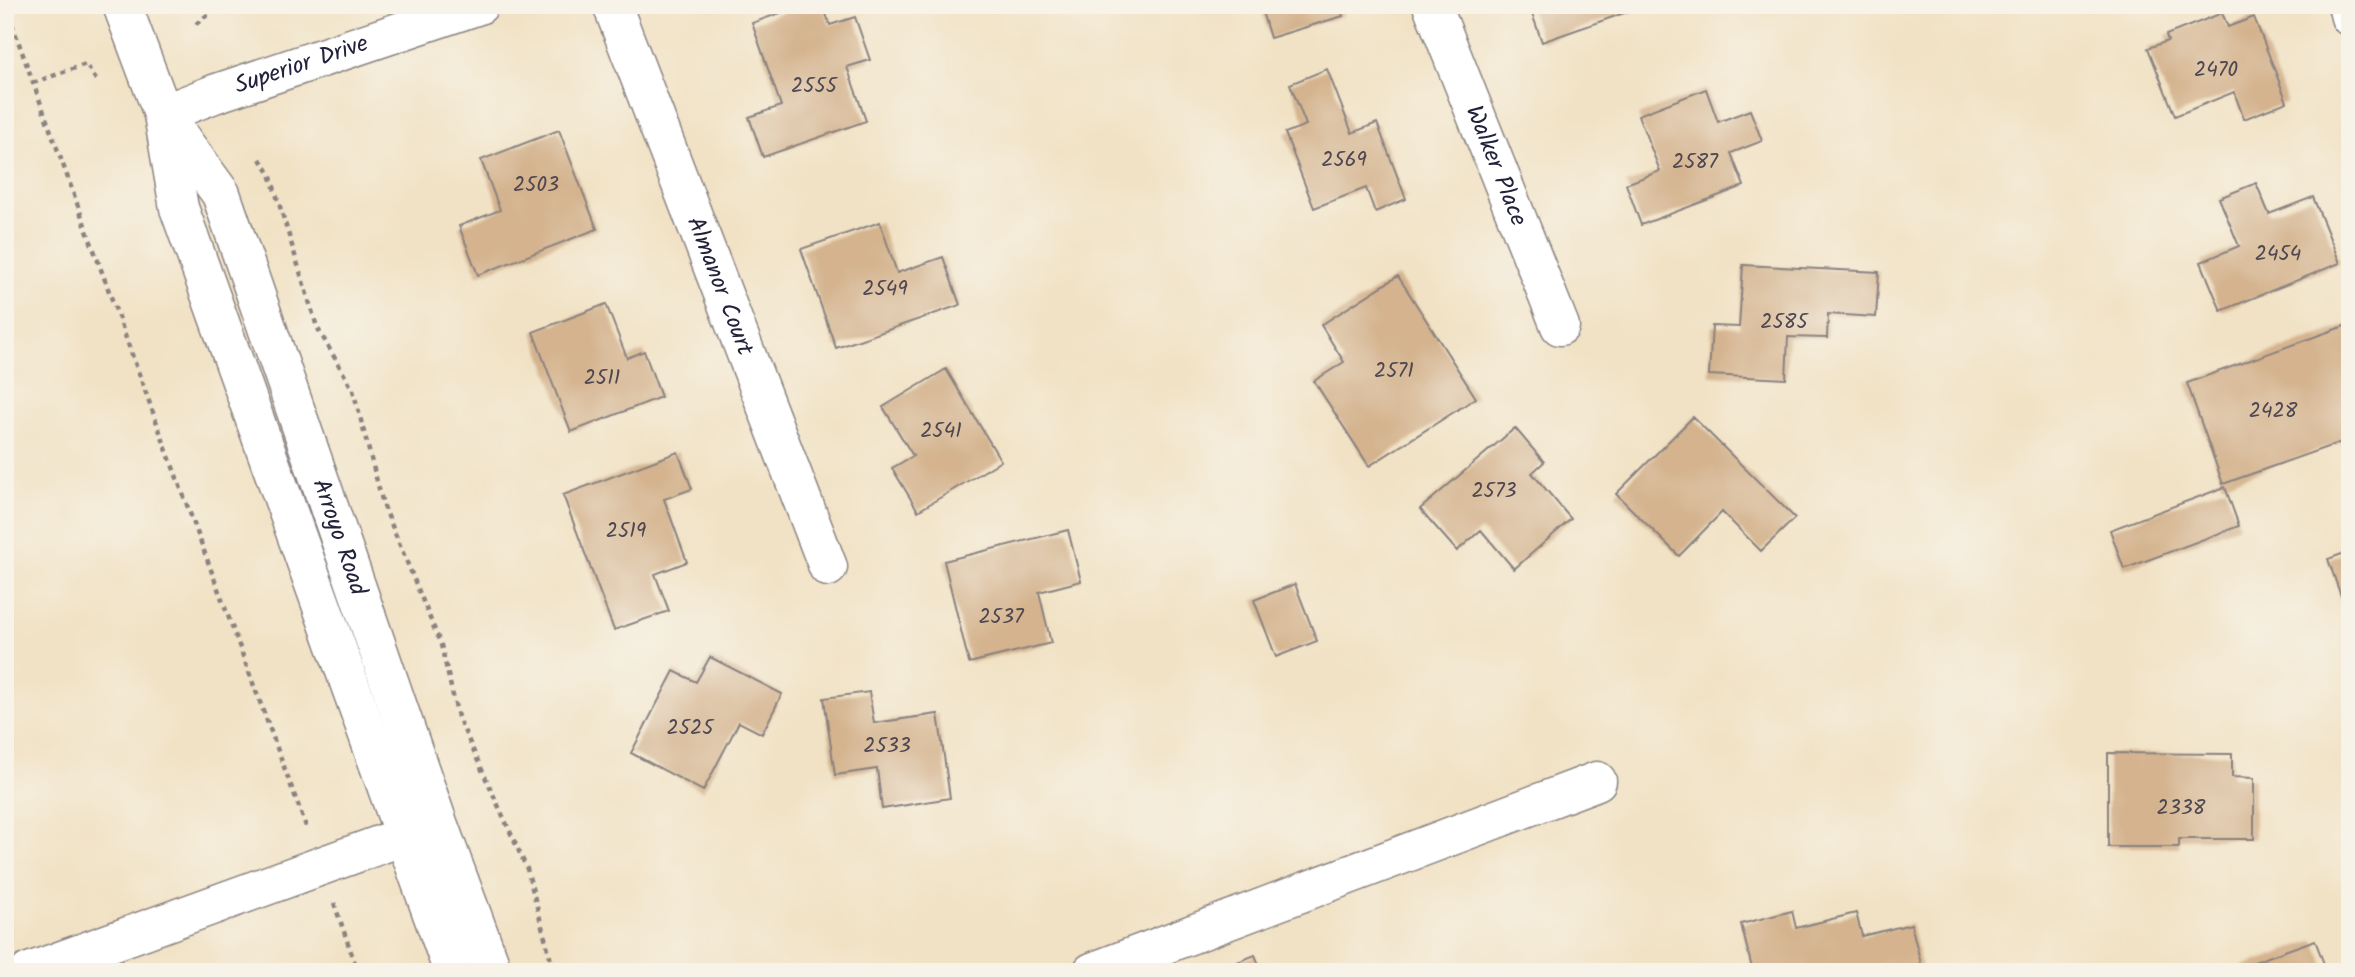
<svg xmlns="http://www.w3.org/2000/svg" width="2355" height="977" font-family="Kalam,sans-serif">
	<rect width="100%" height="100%" fill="#f7f3e8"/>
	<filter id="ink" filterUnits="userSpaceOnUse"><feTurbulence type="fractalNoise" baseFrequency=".0143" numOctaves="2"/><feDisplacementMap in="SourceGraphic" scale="14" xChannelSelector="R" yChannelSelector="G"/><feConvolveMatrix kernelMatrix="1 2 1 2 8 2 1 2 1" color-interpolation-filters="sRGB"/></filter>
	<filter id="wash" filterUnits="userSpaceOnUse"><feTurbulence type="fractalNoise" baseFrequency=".00686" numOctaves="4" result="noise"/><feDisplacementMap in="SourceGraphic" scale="28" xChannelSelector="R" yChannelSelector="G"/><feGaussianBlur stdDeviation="1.57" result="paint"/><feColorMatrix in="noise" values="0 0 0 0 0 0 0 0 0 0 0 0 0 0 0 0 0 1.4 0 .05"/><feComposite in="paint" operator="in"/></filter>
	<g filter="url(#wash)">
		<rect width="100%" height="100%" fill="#f1e2c5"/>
		<g id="blocks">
			<path fill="#d4b38e" d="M803,5H823L830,25L855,17L870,60L847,67L866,121L763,157L749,117L781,106L752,23Z
				M1260,5H1340L1343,16L1270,38Z
				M1529,5H1644V6L1542,42Z
				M2222,13L2228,27L2254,17L2287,102L2244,119L2234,92L2175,116L2148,48L2168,41L2166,35Z
				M1327,69L1352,133L1377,123L1406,199L1375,212L1366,188L1314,208L1285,133L1306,125L1290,84Z
				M1706,89L1718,122L1750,110L1762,141L1731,153L1744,186L1641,225L1626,184L1660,171L1638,115Z
				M559,130L597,229L478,275L459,226L500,210L481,160Z
				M2256,183L2269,214L2313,197L2340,263L2221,311L2201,262L2239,246L2219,198Z
				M880,222L897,273L943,257L960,305L836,348L801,249Z
				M1743,265L1879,272L1876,317L1828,314L1827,338L1788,337L1786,379L1709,375L1712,326L1739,327Z
				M1398,276L1476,398L1369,466L1314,381L1344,362L1321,325Z
				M606,304L627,358L644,351L661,397L571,432L533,332Z
				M2350,324V439L2223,484L2187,383Z
				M946,369L1001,461L918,511L892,468L913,456L883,407Z
				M1693,417L1795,518L1761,551L1722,512L1679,556L1616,494Z
				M1515,428L1544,462L1532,473L1571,519L1514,569L1481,530L1457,551L1420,509Z
				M678,452L692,489L664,499L687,562L655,574L669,611L614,630L563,495Z
				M2225,487L2239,526L2124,569L2110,530Z
				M1068,530L1081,581L1039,592L1051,643L969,663L944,561Z
				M2350,551V619H2349L2328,559Z
				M1295,584L1317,641L1276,657L1254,600Z
				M710,657L782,694L762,734L739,722L703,791L631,753L674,671L696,682Z
				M869,692L874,723L938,714L950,798L882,809L877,769L835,775L824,698Z
				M2108,753L2232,754V777L2254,778V839H2179V847H2108Z
				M1792,911L1796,928L1856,913L1862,936L1911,924L1923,972H1753L1741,924Z
				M2315,940L2327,972H2242L2240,967Z
				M1255,955L1262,972H1212Z"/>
		</g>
	</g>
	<g filter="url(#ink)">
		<use href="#blocks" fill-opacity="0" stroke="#8a8280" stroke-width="2"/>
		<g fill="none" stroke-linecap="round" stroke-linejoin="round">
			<g stroke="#8a8280" stroke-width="41">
				<g id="minor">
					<path d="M122,5L163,114L179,208L453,972"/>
					<path id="s1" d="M612,5L828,567"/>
					<path id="s2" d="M1432,5L1560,326"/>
					<path d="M2347,5L2350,17"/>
					<path id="s3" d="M163,114L214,94L479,5"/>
					<path id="s4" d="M168,121L221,194L438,823L493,972"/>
					<path d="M29,972L426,828"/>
					<path d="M1092,972L1597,781"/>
				</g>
			</g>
			<path stroke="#8a8280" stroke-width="4.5" stroke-dasharray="5 5" stroke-linecap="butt" d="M5,5L167,451L307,829
				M196,24L216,8L214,5
				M33,83L86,64L98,83
				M260,159L270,174L317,327L353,390L383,504L441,645L458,717L527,869L554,972
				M334,903L358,972"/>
			<use href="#minor" stroke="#fff" stroke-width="38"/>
		</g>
	</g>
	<g text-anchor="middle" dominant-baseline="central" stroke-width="5" stroke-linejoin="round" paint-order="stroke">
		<g font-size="21" fill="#4e4650">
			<text x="2216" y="70">2470</text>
			<text x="814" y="86">2555</text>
			<text x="1344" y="160">2569</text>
			<text x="1695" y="162">2587</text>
			<text x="536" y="185">2503</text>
			<text x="2278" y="254">2454</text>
			<text x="885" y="289">2549</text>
			<text x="1784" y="322">2585</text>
			<text x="1394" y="371">2571</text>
			<text x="602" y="378">2511</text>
			<text x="2273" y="411">2428</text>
			<text x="941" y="431">2541</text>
			<text x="1494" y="491">2573</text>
			<text x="626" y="531">2519</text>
			<text x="1001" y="617">2537</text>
			<text x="690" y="728">2525</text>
			<text x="887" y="746">2533</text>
			<text x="2181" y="808">2338</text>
		</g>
		<g font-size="24" fill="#22223b" stroke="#f7f3e8">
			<text stroke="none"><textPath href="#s3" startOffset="147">Superior Drive</textPath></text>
			<text stroke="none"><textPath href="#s2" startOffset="173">Walker Place</textPath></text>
			<text stroke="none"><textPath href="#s1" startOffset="301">Almanor Court</textPath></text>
			<text stroke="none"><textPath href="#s4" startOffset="453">Arroyo Road</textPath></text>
		</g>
	</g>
	<rect width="2355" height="977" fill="none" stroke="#f7f3e8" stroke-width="28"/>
</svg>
